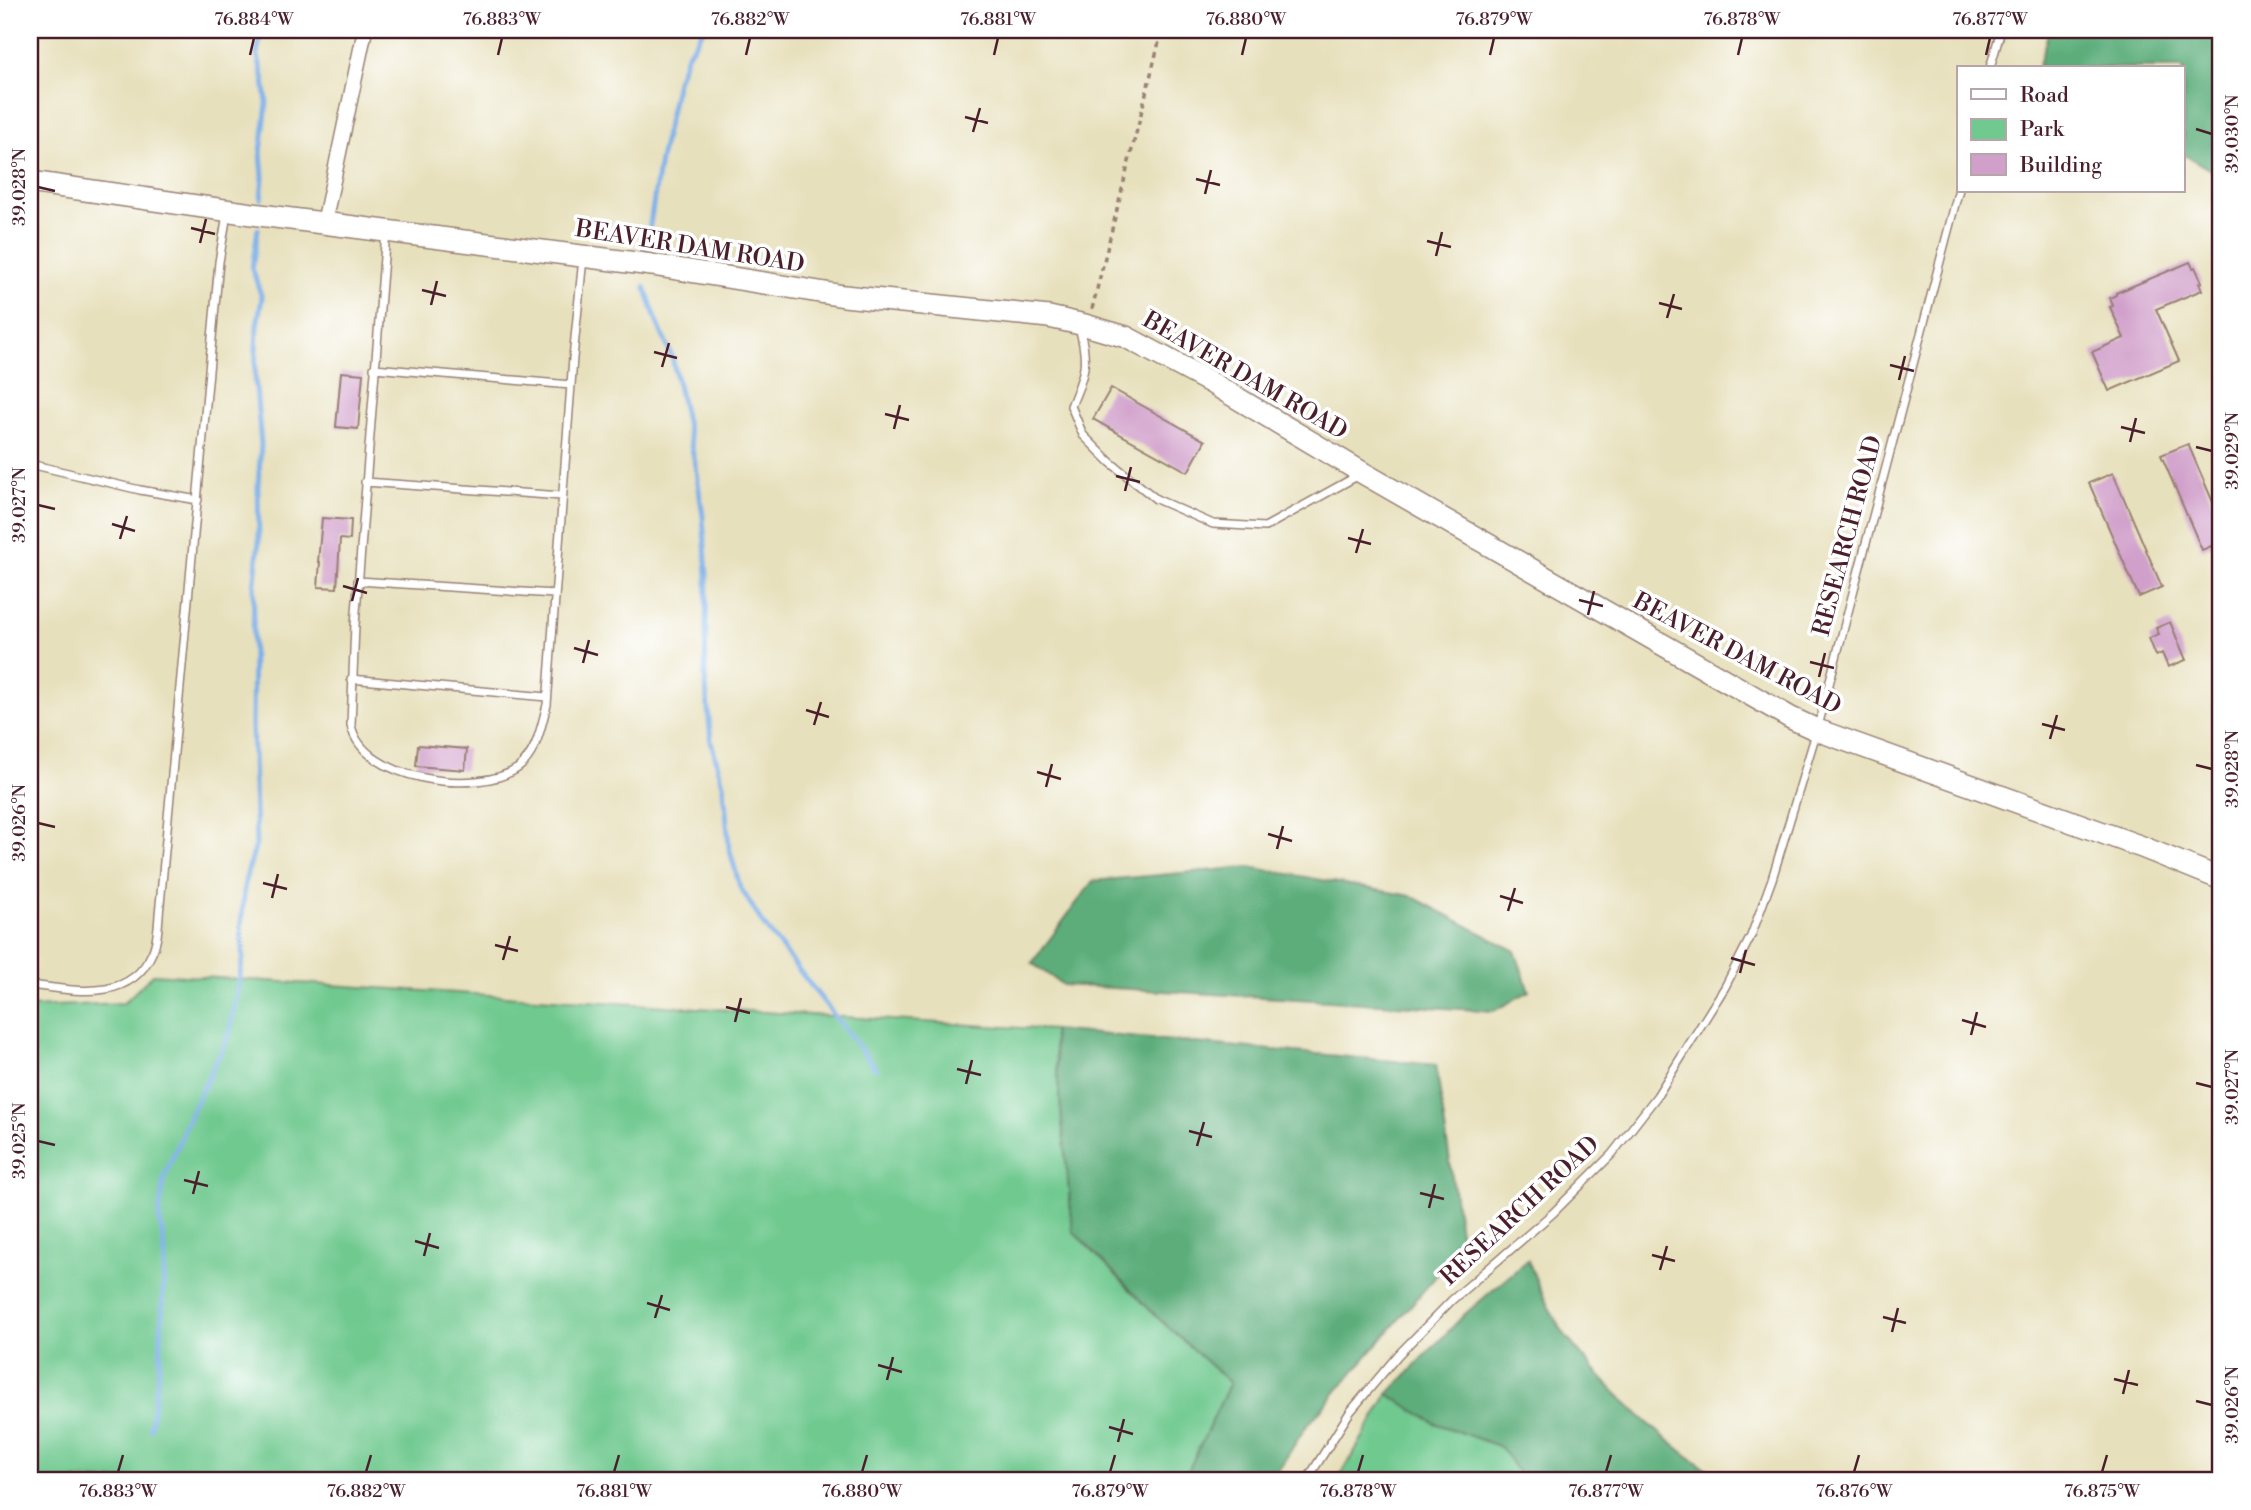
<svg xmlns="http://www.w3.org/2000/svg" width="2251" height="1510" font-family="'Libre Bodoni',serif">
	<rect width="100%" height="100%" fill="#fff"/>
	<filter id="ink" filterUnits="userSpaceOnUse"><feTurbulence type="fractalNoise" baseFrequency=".0143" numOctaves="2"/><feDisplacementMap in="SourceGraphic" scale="14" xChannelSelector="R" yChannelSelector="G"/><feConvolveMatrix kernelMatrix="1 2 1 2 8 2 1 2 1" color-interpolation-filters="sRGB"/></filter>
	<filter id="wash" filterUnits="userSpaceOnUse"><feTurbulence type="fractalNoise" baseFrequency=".00686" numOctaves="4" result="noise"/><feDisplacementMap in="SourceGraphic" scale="28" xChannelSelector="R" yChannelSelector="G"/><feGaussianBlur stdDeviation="1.57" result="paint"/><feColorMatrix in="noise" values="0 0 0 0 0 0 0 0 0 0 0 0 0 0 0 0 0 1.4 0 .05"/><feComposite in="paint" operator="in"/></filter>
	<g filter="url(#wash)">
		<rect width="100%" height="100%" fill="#e7e0bc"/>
		<path fill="#70c98f" stroke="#5d745d" stroke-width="2" d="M153,974L1053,1030L1073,1231L1157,1317L1230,1383L1184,1480H30V1007L124,1003Z
			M1388,1394L1435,1423L1501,1447L1523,1480H1338Z"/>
		<path fill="#5cad7a" stroke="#536652" stroke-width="2" d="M2049,30H2221V176L2183,154V68H2038Z
			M1249,867L1411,896L1515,951L1529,991L1494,1011L1063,985L1032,963L1093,881Z
			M1053,1030L1436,1065L1462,1246L1305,1428L1272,1480H1184L1230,1383L1157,1317L1073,1231Z
			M1528,1260C1537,1283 1547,1306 1560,1327C1566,1338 1575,1347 1583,1357C1623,1404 1670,1446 1723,1480H1523L1501,1447L1435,1423L1388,1394L1465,1314Z"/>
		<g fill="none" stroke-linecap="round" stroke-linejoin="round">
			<path stroke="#7bafe8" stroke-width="5" d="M261,199L263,177L261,152L267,103L264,80L257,53L262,30
				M646,250L660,160L677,81L686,57L703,30
				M645,287L657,322L672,357L695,463L703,516L707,575L705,676L711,741L724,788L729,847L740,887L763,924L876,1069
				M150,1429L160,1362L165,1252L159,1215L164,1178L191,1113L229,1035L243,958L241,927L245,881L256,844L252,724L253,640L254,589L259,540L258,486L261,445L255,376L257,325L262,298L252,268L258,229"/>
		</g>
		<g id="blocks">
			<path fill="#d09fca" d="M2190,262L2193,268L2195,267L2202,282L2199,283L2202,290L2156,309L2179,361L2109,391L2092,352L2124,338L2110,307L2113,306L2110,298L2116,295V293Z
				M341,372L363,374L358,429L336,427Z
				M1111,388L1205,441L1188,472L1093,419Z
				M2188,444L2221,521V542L2202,550L2161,455Z
				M2113,473L2162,587L2139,597L2089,483Z
				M322,518L351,520L350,540L340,539L337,588L318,587L320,562H318Z
				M2170,622L2186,660L2168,667L2162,653L2156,656L2149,638L2159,634L2156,628Z
				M418,745L467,749L465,770L416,766Z"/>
		</g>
	</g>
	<g filter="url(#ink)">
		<use href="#blocks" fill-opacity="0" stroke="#988074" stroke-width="2"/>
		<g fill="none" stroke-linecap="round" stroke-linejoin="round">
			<g stroke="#988074" stroke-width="10">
				<path id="lane" d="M1990,68L2001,30
					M386,232L355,625L351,725C362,781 478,796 518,768C537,754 541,726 547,705L573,358L583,258
					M1079,327C1089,363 1085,373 1071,406L1083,435L1110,462L1156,499L1213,524L1265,527L1359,475
					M374,368L571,385
					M30,464L140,490L198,500
					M365,482L562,496
					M358,581L554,594
					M351,679L547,697
					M30,985C73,990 130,1004 152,953C159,939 158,920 160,905L219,262L227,214
					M1307,1480L1350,1412L1398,1355L1452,1300L1553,1213L1612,1154L1657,1096L1725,987L1751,936L1772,879L1817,730L1959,189"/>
			</g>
			<g stroke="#988074" stroke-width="17">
				<path id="street" d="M324,223L365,30"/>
			</g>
			<g stroke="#988074" stroke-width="24">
				<path id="secondary" d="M30,182L252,214L652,265L844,296L1049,317L1085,325L1126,337L1210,382L1363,473L1791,718L1817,730L2142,847L2221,879"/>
			</g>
			<path stroke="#988074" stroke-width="3.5" stroke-dasharray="5 5" stroke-linecap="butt" d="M1092,309L1162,30"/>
			<use href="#lane" stroke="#fff" stroke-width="7"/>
			<use href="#street" stroke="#fff" stroke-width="14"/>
			<use href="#secondary" stroke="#fff" stroke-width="21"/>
		</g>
	</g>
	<path fill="none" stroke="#4a1f2b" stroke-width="2.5" d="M250,55L254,38M498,55L502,38M746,55L750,38M994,55L998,38M1242,55L1246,38M1490,55L1494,38M1738,55L1742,38M1986,55L1990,38M965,117L988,123M2196,129L2212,134M973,132L980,108M1196,179L1220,185M38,187L55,191M1205,194L1211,170M191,228L215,234M1427,241L1451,247M200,243L206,219M1436,256L1442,232M422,290L446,296M1659,303L1682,309M431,305L437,281M1667,318L1674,294M654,352L677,358M1890,365L1914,371M662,367L669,343M1899,380L1905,356M885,414L909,420M2121,427L2145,433M894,429L900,405M2130,442L2136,418M2196,447L2212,451M1116,476L1140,482M1125,491L1131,467M38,505L55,509M112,524L135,531M1348,538L1371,544M120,539L127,516M1356,553L1363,529M343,586L367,593M1579,600L1603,606M352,601L358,578M1588,615L1594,591M574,648L598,655M1810,662L1834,668M583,663L589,640M1819,677L1825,653M806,710L829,717M2042,724L2065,730M814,725L821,702M2050,739L2057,715M2196,765L2212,769M1037,772L1061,779M1046,787L1052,764M38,823L55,827M1268,834L1292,841M1277,849L1283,826M263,883L287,889M1500,896L1523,903M272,898L278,874M1508,911L1515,888M495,945L518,951M1731,958L1755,965M503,960L510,936M1740,973L1746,950M726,1007L750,1013M1962,1020L1986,1027M735,1022L741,998M1971,1035L1977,1012M957,1069L981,1075M2196,1083L2212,1087M966,1084L972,1060M1189,1131L1212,1137M38,1141L55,1145M1197,1146L1204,1122M184,1180L208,1186M1420,1193L1444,1199M193,1194L199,1171M1429,1208L1435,1184M415,1241L439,1248M1652,1255L1675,1261M424,1256L430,1233M1660,1270L1667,1246M647,1303L670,1310M1883,1317L1906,1323M655,1318L662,1295M1892,1332L1898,1308M878,1365L902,1372M2114,1379L2138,1385M887,1380L893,1357M2123,1394L2129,1370M2196,1401L2212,1405M1109,1427L1133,1434M1118,1442L1124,1419M118,1472L123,1455M366,1472L371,1455M614,1472L619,1455M862,1472L867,1455M1110,1472L1115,1455M1358,1472L1363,1455M1606,1472L1611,1455M1854,1472L1859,1455M2102,1472L2107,1455"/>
	<g text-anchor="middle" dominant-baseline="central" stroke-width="7" stroke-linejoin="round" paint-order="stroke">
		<g font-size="24" fill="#4a1f2b" stroke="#fff">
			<text transform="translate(690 247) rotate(9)">BEAVER DAM ROAD</text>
			<text transform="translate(1245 376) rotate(30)">BEAVER DAM ROAD</text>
			<text transform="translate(1848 536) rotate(-75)">RESEARCH ROAD</text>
			<text transform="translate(1737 654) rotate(28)">BEAVER DAM ROAD</text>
			<text transform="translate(1520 1211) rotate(-43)">RESEARCH ROAD</text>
		</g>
	</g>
	<rect width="2251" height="1510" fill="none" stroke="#fff" stroke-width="77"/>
	<rect x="1957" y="66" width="228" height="126" fill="#ffffff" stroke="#b7a5aa" stroke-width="2"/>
	<rect x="1971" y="89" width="35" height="10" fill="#ffffff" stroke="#b7a5aa" stroke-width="2"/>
	<text x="2020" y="102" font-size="21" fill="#4a1f2b">Road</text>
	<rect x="1971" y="119" width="35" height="21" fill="#70c98f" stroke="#b7a5aa" stroke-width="2"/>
	<text x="2020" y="136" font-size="21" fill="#4a1f2b">Park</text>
	<rect x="1971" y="154" width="35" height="21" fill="#d09fca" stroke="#b7a5aa" stroke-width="2"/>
	<text x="2020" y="172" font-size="21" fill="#4a1f2b">Building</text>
	<rect x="38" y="38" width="2174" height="1434" fill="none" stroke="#4a1f2b" stroke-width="2.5"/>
	<g font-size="18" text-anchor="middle" fill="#4a1f2b">
		<text x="254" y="25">76.884°W</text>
		<text x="502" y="25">76.883°W</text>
		<text x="750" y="25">76.882°W</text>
		<text x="998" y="25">76.881°W</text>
		<text x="1246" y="25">76.880°W</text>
		<text x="1494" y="25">76.879°W</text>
		<text x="1742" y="25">76.878°W</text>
		<text x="1990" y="25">76.877°W</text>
		<text transform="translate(2232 134) rotate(-90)" y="6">39.030°N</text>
		<text transform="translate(19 187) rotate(-90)" y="6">39.028°N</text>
		<text transform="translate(2232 451) rotate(-90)" y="6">39.029°N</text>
		<text transform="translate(19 505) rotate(-90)" y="6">39.027°N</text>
		<text transform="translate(2232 769) rotate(-90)" y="6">39.028°N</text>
		<text transform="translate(19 823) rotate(-90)" y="6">39.026°N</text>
		<text transform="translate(2232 1087) rotate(-90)" y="6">39.027°N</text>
		<text transform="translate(19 1141) rotate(-90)" y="6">39.025°N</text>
		<text transform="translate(2232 1405) rotate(-90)" y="6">39.026°N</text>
		<text x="118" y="1497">76.883°W</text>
		<text x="366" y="1497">76.882°W</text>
		<text x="614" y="1497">76.881°W</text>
		<text x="862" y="1497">76.880°W</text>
		<text x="1110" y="1497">76.879°W</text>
		<text x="1358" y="1497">76.878°W</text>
		<text x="1606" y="1497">76.877°W</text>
		<text x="1854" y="1497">76.876°W</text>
		<text x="2102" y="1497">76.875°W</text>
	</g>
</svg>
